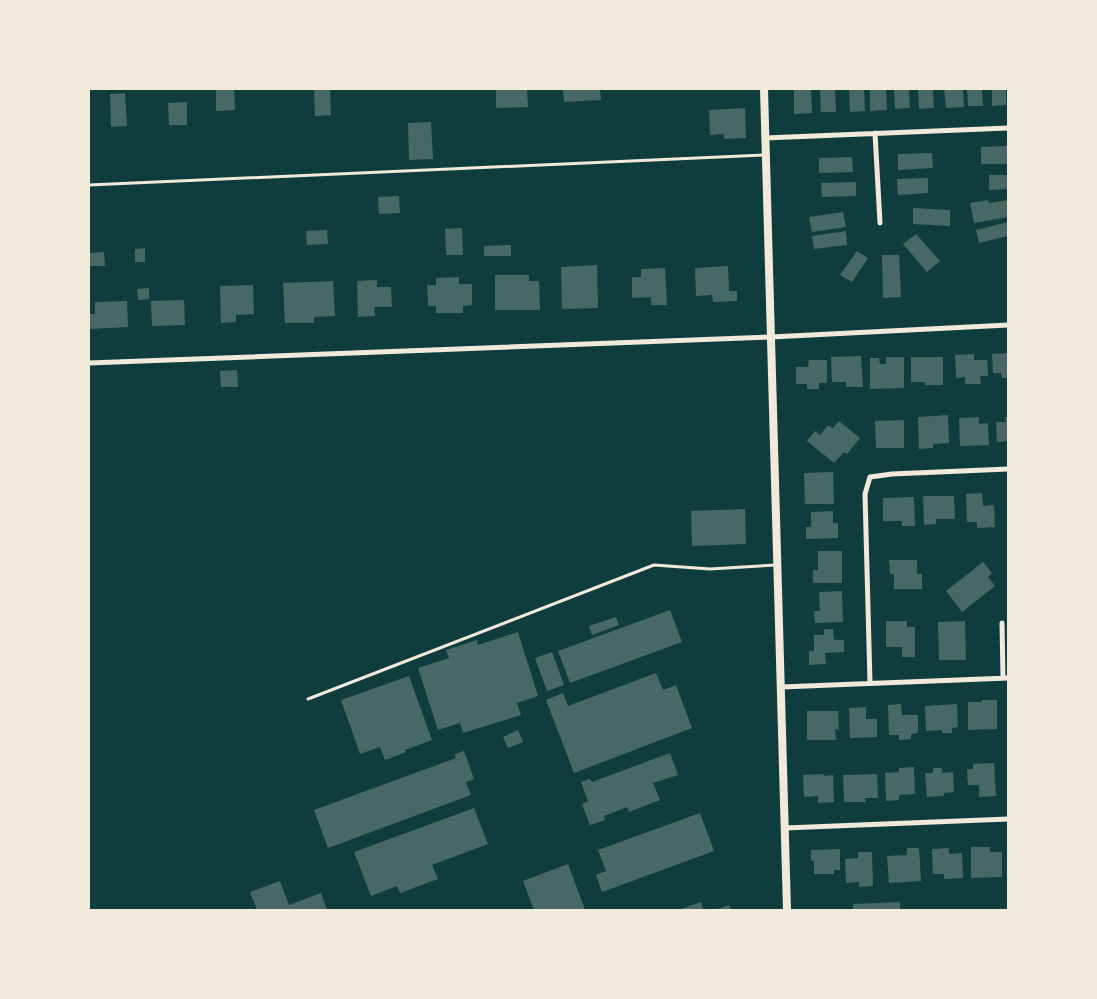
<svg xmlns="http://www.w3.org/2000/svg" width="1097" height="999" font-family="'Open Sans',sans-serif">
	<rect width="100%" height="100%" fill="#0f3d3e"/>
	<path fill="#486865" d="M216,89H234L235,110L216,111Z
		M314,89H330L331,115L315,116Z
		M496,89H527L528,107L496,108Z
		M563,89H600L601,100L564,102Z
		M794,89H811L812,113L794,114Z
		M820,89H835L836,112H821Z
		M849,89H864L865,111L850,112Z
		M870,89H886L887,110L870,111Z
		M894,89H909L910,108L895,109Z
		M918,89H933L934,108L919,109Z
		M944,89H963L964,107L946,108Z
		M967,89H982L983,106H968Z
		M992,89H1006V105L992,106Z
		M125,93L127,126L111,127L110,94Z
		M187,102V125H169L168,103Z
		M745,108L746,138L724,139V134L710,135L709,110Z
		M431,122L433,159L409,160L408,123Z
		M1008,146V164H981V147Z
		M932,153L933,168L898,170V154Z
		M852,157L853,172L819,173V158Z
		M989,175H1008V189L989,190Z
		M928,178V193L898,195L897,179Z
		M856,182V196L822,197L821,183Z
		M399,196L400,213L379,214L378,197Z
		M988,200L989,203L1008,200V217L974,223L970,203Z
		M913,208L950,210V226L913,224Z
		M843,212L846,227L812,232L809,217Z
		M1008,222V236L979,243L976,230Z
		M462,228L463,255H446L445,229Z
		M327,230L328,244L307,245L306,231Z
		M846,231L847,245L814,249L812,236Z
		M916,234L940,261L927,272L903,244Z
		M511,245V256H484V246Z
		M145,248V262H135V249Z
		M857,251L868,258L852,282L840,275Z
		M104,252L105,266H89V253Z
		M882,255H899L901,297L883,298Z
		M597,265L598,308L562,309L561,267Z
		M728,266L729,291H737V301L713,302L712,295L696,296L695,268Z
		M665,268L667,305H651V297L632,298V277H641V269Z
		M495,275H529V281H539L540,310H495Z
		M459,277V284H472V305L463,306V313H436V306H428L427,285H436V278Z
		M377,280V287H391L392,307H374L375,316L358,317L357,281Z
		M333,281L335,316L314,317V323H285L283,283Z
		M253,285L254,314L236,315V322L221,323L220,286Z
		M149,288V299L138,300L137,289Z
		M184,300L185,325L152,326L151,301Z
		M127,301L128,327L89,329V314H95V302Z
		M1008,353V378H1002L1001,373H993L992,354Z
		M974,354V360H987L988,376H980L981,384H965V377L956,378L955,355Z
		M861,356L863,387H846V382H832L831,357Z
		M886,357H904V388L870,389V358H879L880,364H886Z
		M911,357H943V385H925V382H911Z
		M809,360H827V383H819V389H807V384H796V367H808Z
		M237,370L238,387H221L220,371Z
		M948,415L949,443L933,444V448L919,449L918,417Z
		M979,417V424L988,423L989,445L960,446L959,418Z
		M1005,417H1008V441L997,442L996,422H1006Z
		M904,420V448H876L875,421Z
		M839,421L860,438L847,454L844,452L834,463L807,441L815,431L820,435L828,425L833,428Z
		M833,472L834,504H805L804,473Z
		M982,493L983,506L994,505L995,527L977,528V522H967L966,494Z
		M923,496H954L955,519H936V524L924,525Z
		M914,497L915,526H902V521H883V498Z
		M745,509L746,544L692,546L691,511Z
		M833,511V523H838V538L806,539V527H811V512Z
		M818,551H842V583H813V570H818Z
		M889,560H917V574H922V589H894V574H890Z
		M983,562L992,573L988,577L995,586L962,612L946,591Z
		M842,591L843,622L815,623L814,611H820L819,592Z
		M670,610L682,642L570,683L558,651Z
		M616,617L619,625L592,635L589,626Z
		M886,621H907V627H915V657H902V647H886Z
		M965,621L966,660H939L938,622Z
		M824,629H833L834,640H844V652L825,653L826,664L809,665V651H814V635H824Z
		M518,632L538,696L517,703L521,715L463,733L460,723L438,730L418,668L449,658L446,650L477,640L478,645Z
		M552,652L564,685L547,691L535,658Z
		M656,673L663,690L676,685L692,728L574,773L546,700L563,693L568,706Z
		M409,676L432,740L405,750L406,752L385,760L380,747L360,754L341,700Z
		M982,700H997V729L968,730V702H982Z
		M901,704L902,715H918V733L911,734V739L899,740V735H889L888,705Z
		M957,704L958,727L952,728V733H942V730L926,731L925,706Z
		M866,707V719H877V737L850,738L849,708Z
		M807,711H838L839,730L835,729L836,740H807Z
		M518,730L523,742L508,748L503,737Z
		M464,751L474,779L466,782L471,795L328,848L314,810L456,758L455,754Z
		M670,753L678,775L653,783L660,800L629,812L627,807L604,816L605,820L590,825L582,804L588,801L581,782L590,779L592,782Z
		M994,763L996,796L979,797V785H968L967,769H973V764Z
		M914,767L915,794L899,795V800L886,801L885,773L899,772V768Z
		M933,768H942V773L953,772L954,792L944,793V796L927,797L925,773H933Z
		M824,774V776L833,775L834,802L818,803V796L804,797L803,775Z
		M877,774L878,798H865L866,802H844L843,775Z
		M474,808L488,844L432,865L438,879L400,893L397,886L371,896L354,852Z
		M700,813L714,851L602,892L596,875L606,871L598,850Z
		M971,847H990V852H1002V877L971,878Z
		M907,848H919L921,881L889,883L887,856L907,855Z
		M949,848V854L962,853L963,878L944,879V874H933L932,849Z
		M840,849V870H834V874H814V861H811V850Z
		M858,852H872L873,886L859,887V882L846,883L845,859L858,858Z
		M568,864L585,910H534L523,881Z
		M280,881L289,905L321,893L327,910H257L250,892Z
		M701,902L703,910H678Z
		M900,902V910H853V904Z
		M729,905L731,910H715Z"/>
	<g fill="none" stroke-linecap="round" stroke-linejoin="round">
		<path stroke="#f1e9da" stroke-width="3" d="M89,185L765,155
			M308,699L654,565L710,569L776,565"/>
		<path stroke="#f1e9da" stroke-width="5" d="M875,133L880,223
			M765,138L1008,128
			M89,363L771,337L1008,325
			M1002,623L1003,678
			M870,683L865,494L870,477L892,474L1008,469
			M781,687L1008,678
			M785,828L1008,819"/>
		<path stroke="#f1e9da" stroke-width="8" d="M764,89L787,910"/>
	</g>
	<rect width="1097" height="999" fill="none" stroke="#f1e9da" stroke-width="180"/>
</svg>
